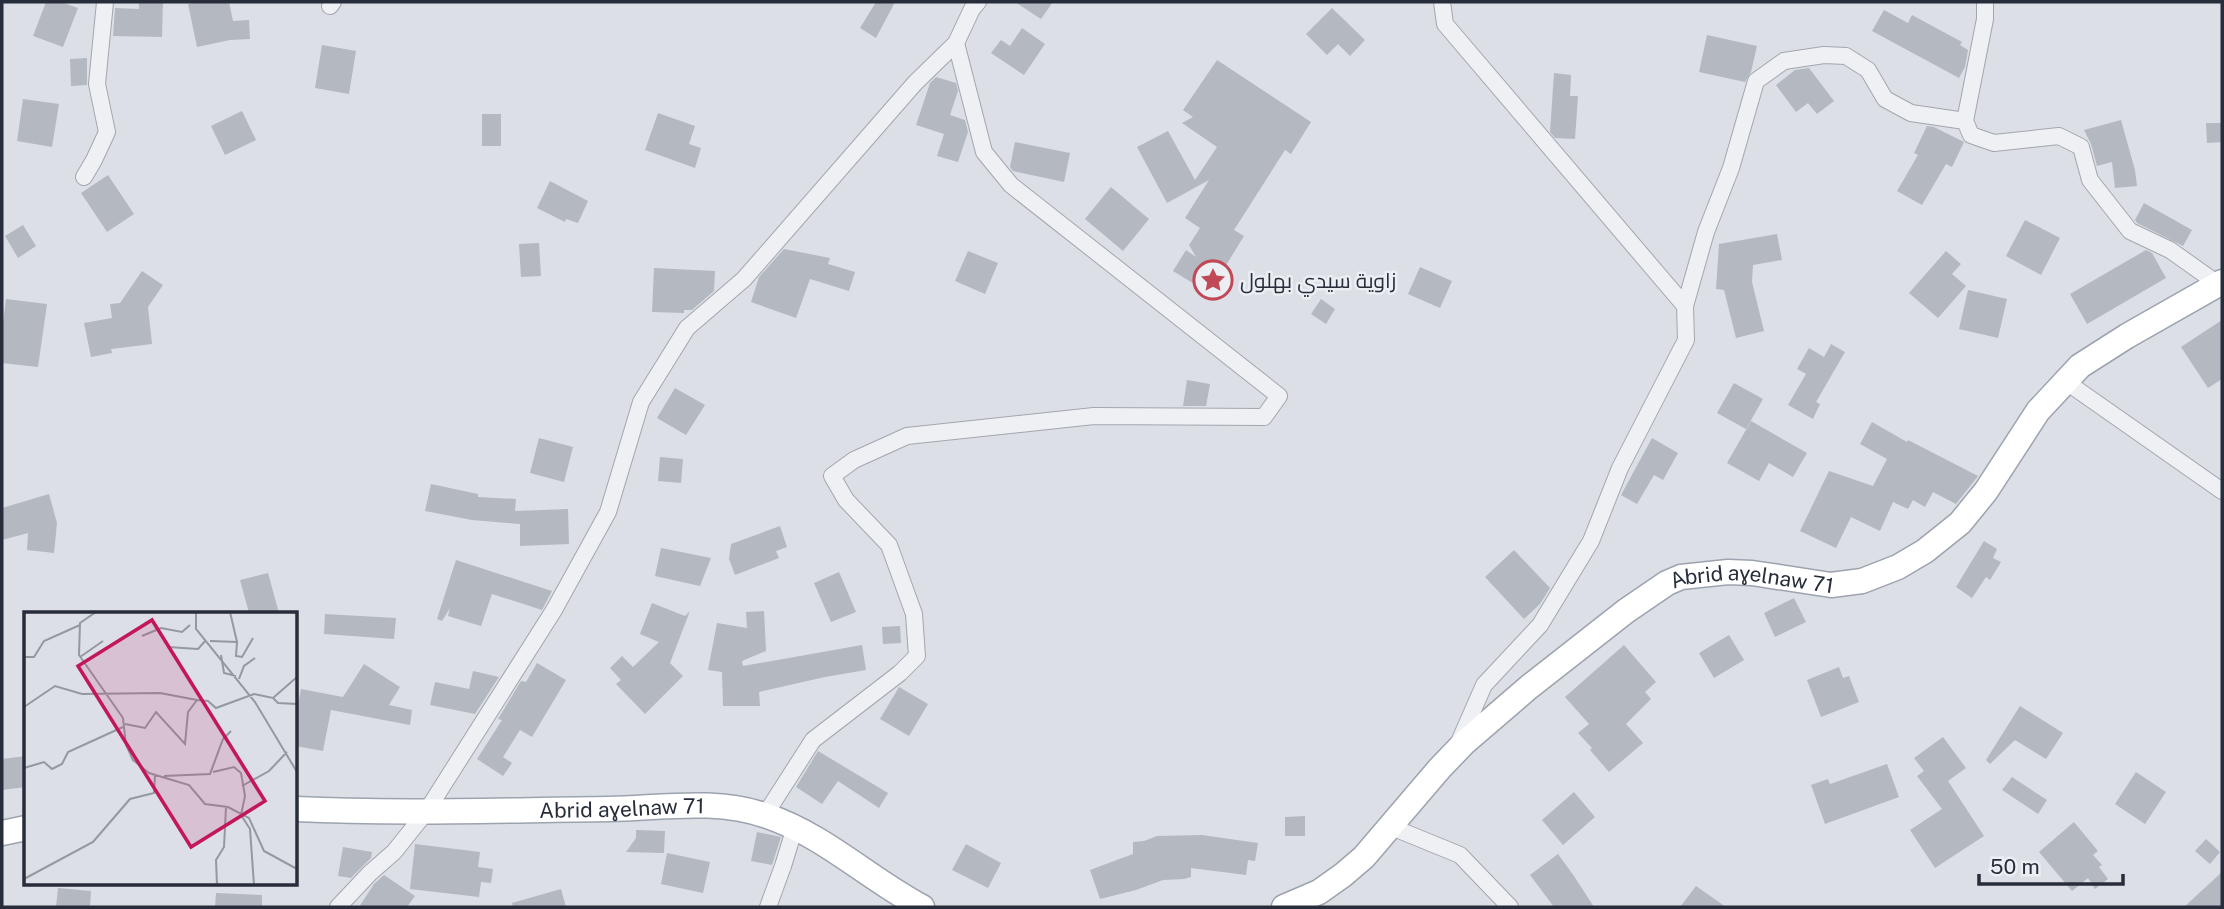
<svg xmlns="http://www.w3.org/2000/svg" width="2224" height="909" font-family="'Public Sans',Cairo,sans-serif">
	<rect width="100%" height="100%" fill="#dcdfe5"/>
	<path fill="#b4b8c1" d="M46,2H61L78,8L63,47L33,36Z
		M139,2H163L162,37L113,36L115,8L139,9Z
		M197,2H229L233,21L249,20L250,39L230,40L197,47L188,4Z
		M876,2H895L876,38L860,28Z
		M1015,2H1053L1041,19Z
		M1332,8L1365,40L1350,56L1338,44L1327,55L1306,34Z
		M1884,10L1908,23L1912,15L1962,42L1960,45L1968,50L1965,67L1959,78L1872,31Z
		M1022,28L1045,44L1024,75L991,53L1001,40L1010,46Z
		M1707,35L1757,46L1751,72L1745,82L1699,72Z
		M322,45L356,51L349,94L315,88Z
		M87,58V85L71,86L70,59Z
		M1217,60L1311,122L1291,154L1285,150L1234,230L1244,236L1209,293L1173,271L1186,250L1196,257L1189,245L1200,228L1185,218L1209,180L1167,203L1137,147L1168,131L1195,180L1217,147L1182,123L1193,117L1183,110Z
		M1809,68L1834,101L1817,114L1808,103L1796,112L1776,85L1795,70Z
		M1554,73L1571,75L1570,96H1578L1575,139L1555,138L1550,132Z
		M936,77L956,83L958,91L950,115L965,120L968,132L958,162L937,156L944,134L916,125L930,83Z
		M23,99L59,104L52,147L17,141Z
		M242,111L256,140L225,155L211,126Z
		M658,113L695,126L689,144L701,148L695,168L645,150Z
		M482,114H501V146H482Z
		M2121,120L2135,170L2137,186L2115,188L2112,162L2097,166L2091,144L2084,130Z
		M2206,123H2222V142L2207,143Z
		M1927,126L1934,127L1964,142L1952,167L1946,164L1922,205L1897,191L1918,155L1914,153Z
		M1015,142L1070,153L1064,182L1013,171L1010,167Z
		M108,175L134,214L107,232L81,193Z
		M550,181L588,201L578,223L566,219L565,222L537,208Z
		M1111,187L1149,219L1123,251L1085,219Z
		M2144,203L2192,230L2183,246L2137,223L2135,220Z
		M2025,220L2060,238L2041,275L2006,256Z
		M23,225L36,246L18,258L5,236Z
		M1777,234L1782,260L1753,265L1752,282L1764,331L1736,338L1724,290L1716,289L1719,244Z
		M539,243L541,276L521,277L519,244Z
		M784,249L830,258L828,264L855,272L849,291L810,279L796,318L751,302L759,277Z
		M2146,250L2152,253L2166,278L2087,324L2070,294Z
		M968,251L998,263L985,294L955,281Z
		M1946,251L1961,264L1952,274L1966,286L1938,318L1909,293Z
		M1420,267L1452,281L1440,308L1408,294Z
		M654,268L715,271L714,291L692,310H684V313L652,312Z
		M142,271L163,285L148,307L152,344L111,349L112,353L91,357L84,323L112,318L110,304L120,303Z
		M1968,290L2007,299L1998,338L1959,329Z
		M6,299L47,304L38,367L2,363V331Z
		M1321,299L1335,309L1326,324L1311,314Z
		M2222,320V379L2208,388L2181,347Z
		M1831,344L1845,352L1816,402L1820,404L1813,419L1788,405L1806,374L1797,369L1809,348L1824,357Z
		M1187,380L1210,384L1206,406H1183Z
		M1734,383L1763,399L1746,429L1717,413Z
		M675,388L705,405L686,435L657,418Z
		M1751,421L1807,453L1793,477L1769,463L1759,481L1727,463Z
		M1872,422L1907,442L1908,440L1978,476L1956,504L1933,492L1925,507L1913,500L1908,509L1893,502L1880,531L1851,517L1836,548L1800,531L1829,471L1873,486L1887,459L1860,444Z
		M539,438L573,447L564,482L530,473Z
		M1652,438L1678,453L1663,480L1654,475L1637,504L1621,495Z
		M660,457L683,459L681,483L658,481Z
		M431,484L478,494V497L516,499L515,511L568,509L569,544L520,546V524L472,520L425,511Z
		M49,494L57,523L54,553L27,550L28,533L2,540V508Z
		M780,526L787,547L776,551L779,558L735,575L729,559L731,544Z
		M1984,541L1997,549L1993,558L2001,562L1990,580L1986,577L1972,598L1956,587Z
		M661,548L711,558L700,586L655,576Z
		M1514,550L1550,588L1540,604L1524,619L1485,577Z
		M456,560L552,591L542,610L492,594L481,626L448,616L450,608L442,621L437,619Z
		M839,572L856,612L831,622L814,583Z
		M268,573L279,613H249L240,580Z
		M1794,598L1806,622L1775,637L1764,613Z
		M652,603L685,616L690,611L670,663L683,676L645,714L616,684L621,680L610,668L622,656L633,667L659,642L640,634Z
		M764,611L766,651L742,661L743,666L862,645L866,670L825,677L759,692L760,706H723L722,672L708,670L717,623L747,628L746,612Z
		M325,614L396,618L394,639L324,634Z
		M900,626L901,643L883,644L882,627Z
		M1729,635L1744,660L1714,678L1699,653Z
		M1624,645L1656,682L1645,692L1651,699L1626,724L1643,743L1609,772L1590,750L1592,748L1578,733L1589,724L1565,697Z
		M537,663L566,680L532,737L520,730L503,757L512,763L503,776L477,759L502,720L498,719L521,681L526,682Z
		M364,664L400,687L389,705L412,710L410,725L331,710L323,751L296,746V715L301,689L343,697Z
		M1839,667L1843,678L1849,676L1859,702L1821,717L1807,680Z
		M473,671L499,677L475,714L430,705L435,682L469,689Z
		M899,687L928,704L909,736L880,719Z
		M2020,706L2063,733L2046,759L2015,740L1990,764L1986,760Z
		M1943,737L1966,768L1948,781L1984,836L1935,868L1910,830L1942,809L1917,776L1924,771L1914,758Z
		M818,751L888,793L879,808L838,781L822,804L796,787Z
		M26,756V787L2,790V759Z
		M1887,764L1899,797L1825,824L1811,785L1828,779L1830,784Z
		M2136,772L2166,792L2145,824L2115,804Z
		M2012,777L2047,800L2038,814L2002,790Z
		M1574,792L1595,817L1563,845L1542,820Z
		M1305,816V836H1285V817Z
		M2074,822L2098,851L2093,855L2102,865L2099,867L2108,879L2095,889L2088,878L2072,891L2039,852Z
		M636,830L665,831L664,853L626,852L636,838Z
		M757,832L781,837L772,865L751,861Z
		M1202,835L1258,843L1255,861L1248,860L1246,875L1191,868V877L1184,879L1163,880L1136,890L1100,899L1090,870L1133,854V842L1144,841L1157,836Z
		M2206,839L2220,852L2210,864L2195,851Z
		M415,844L480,852L478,867L493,869L491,883L481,882L479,897L410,889Z
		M966,844L1001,863L988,888L952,870Z
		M343,847L372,852L371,858L351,878L338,876Z
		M667,853L710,862L703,893L661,884Z
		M1558,854L1574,876L1594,907H1554L1530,875Z
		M2222,872V907H2184Z
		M384,875L415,896L407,907H359L374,884Z
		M1696,886L1726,907H1680Z
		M58,888L91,891L90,907H56Z
		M561,889L566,907H513L512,903Z
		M216,893L262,895V907H215Z"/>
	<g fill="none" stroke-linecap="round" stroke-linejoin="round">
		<g stroke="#a2a6ae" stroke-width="18">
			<path id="street" d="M1442,2L1445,24L1685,306L1686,340L1620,468L1591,541L1540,625L1484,685L1459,742
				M330,6L333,2
				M1965,121L1985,19V2
				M84,177L94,160L107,132L97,84L105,2
				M1685,306L1706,232L1731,168L1756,81L1784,61L1824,55L1846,56L1868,70L1885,99L1911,113L1965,121L1971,135L1994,143L2059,136L2081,147L2090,180L2130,231L2170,250L2218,284H2222
				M2065,381L2222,491
				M765,815L813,740L900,673L917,656L914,614L889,545L846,500L832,476L854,460L907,436L1094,416L1264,417L1279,396L1011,185L984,152L956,43L972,9L978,2
				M1389,826L1460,855L1510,907
				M338,907L370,873L394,852L426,812L554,610L608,512L641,402L687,328L744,279L915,83L956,43
				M768,907L783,866L795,827"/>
		</g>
		<g stroke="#9ca3af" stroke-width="27">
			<g id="primary">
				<path id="s1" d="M296,809C400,814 504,810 609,809C661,808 716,798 767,816C824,835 869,879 922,907"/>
				<path d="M2,833L26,828"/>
				<path id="s2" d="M1284,907L1319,892L1343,875L1364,857L1440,768L1464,743L1529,687L1626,611L1667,583L1681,577L1728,572L1752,573L1831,585L1862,581L1898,567L1925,551L1960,523L1986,491L2038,411L2080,366L2127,336L2222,282"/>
			</g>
		</g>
		<use href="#street" stroke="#eef0f4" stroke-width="16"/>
		<use href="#primary" stroke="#fff" stroke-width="24"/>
	</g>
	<defs>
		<g id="sight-ring" transform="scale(2.0125)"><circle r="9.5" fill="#ebeef3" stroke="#c14957" stroke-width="1.5"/><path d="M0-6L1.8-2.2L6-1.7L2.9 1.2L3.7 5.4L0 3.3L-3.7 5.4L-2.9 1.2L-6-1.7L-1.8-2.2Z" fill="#c14957"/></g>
	</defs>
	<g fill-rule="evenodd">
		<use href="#sight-ring" x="1213" y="280"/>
	</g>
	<g text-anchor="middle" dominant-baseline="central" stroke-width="5" stroke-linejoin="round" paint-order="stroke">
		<g font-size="21" fill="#272d3a" stroke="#ebeef3" text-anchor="start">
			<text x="1240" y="280">زاوية سيدي بهلول</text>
		</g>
		<g font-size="21" fill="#272d3a" stroke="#ebeef3">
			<text stroke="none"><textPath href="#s2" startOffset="592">Abrid aɣelnaw 71</textPath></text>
			<text stroke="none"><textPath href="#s1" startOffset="326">Abrid aɣelnaw 71</textPath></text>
		</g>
	</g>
	<g transform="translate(24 612)">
		<rect width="273" height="273" fill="#dcdfe5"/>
		<path fill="none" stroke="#9498a1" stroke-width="2" d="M72,0L56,11L55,43L99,106L102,133L109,148L125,161L165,173L181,192L204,195L225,206L240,239L273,257M172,0V17L231,90L273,160M206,0L213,30M118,24L137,16L158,20L166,13M186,29L213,30L212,44L218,45L229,26M144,35L174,37L182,28M197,43L200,61L212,64M0,45H10L20,29L56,13M56,45L79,29M215,67L220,54L231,46M249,86L254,91L273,92M0,95L31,74L58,82L136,81L173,88M101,112L121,116L132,100L161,132L164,100L173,88L184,89L192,96L230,82L249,86L273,65M0,156L20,150L28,157L38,152L44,140L99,115M189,160L210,155L217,161L221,184L217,203L226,217L230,273M140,164L186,162L199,127L207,119M218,174L245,159L263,140M0,267L69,230L106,187L130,181L131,163M193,273L192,248L200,235L202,195"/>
		<path fill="#c2185b" fill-opacity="0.15" stroke="#c2185b" stroke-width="3.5" d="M128,8L241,189L167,235L54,54Z"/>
		<rect width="273" height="273" fill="none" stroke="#272d3a" stroke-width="3.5"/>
	</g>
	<rect width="2224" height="909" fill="none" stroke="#272d3a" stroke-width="7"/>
	<path d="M1979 874v10h144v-10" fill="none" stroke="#272d3a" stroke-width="3.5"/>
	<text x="1990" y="874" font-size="21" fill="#272d3a" stroke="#ebeef3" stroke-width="5" paint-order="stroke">50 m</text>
</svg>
